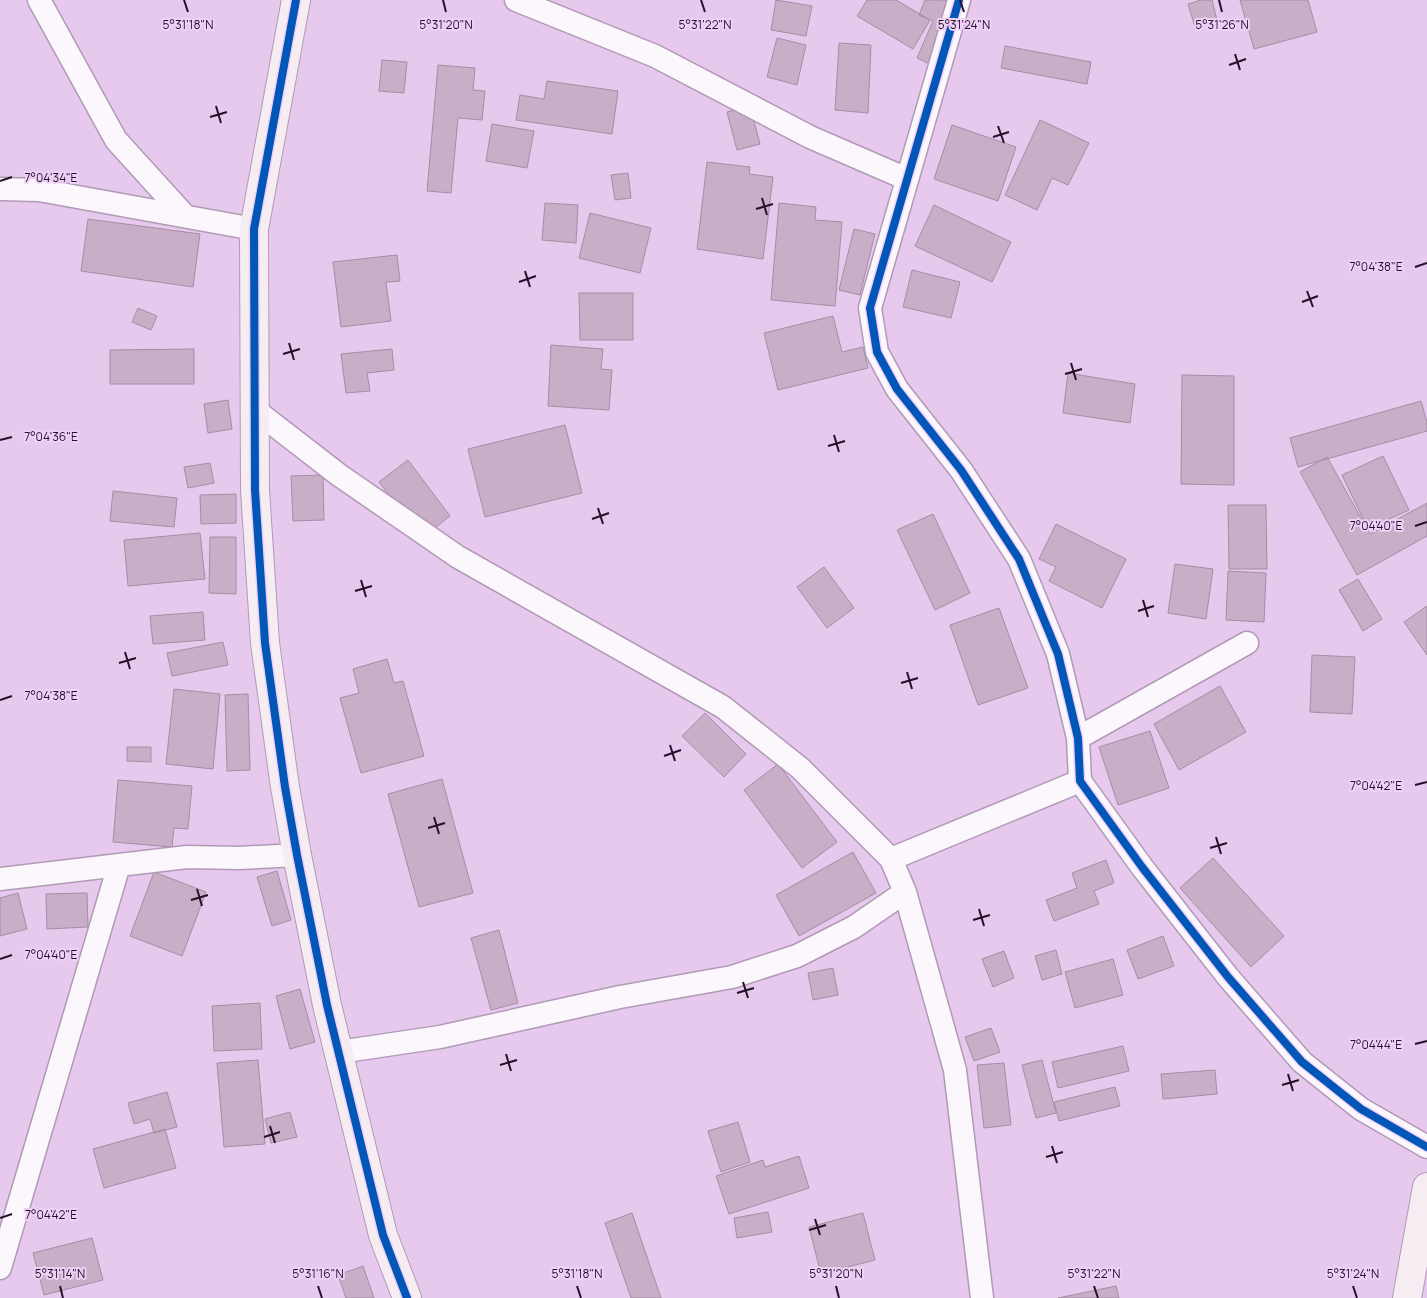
<svg xmlns="http://www.w3.org/2000/svg" width="1427" height="1298" font-family="Manrope,sans-serif">
	<rect width="100%" height="100%" fill="#e6c9ec"/>
	<path fill="#c8aec6" stroke="#a68ca4" d="M776,0L812,6L806,36L771,30Z
		M867,0H896L930,20L913,49L857,16Z
		M925,0H963L934,66L917,58L933,21L919,15Z
		M1201,0H1212L1217,20L1195,27L1188,4Z
		M1240,0H1308L1317,32L1254,49Z
		M777,38L806,45L797,85L767,77Z
		M839,43L871,45L868,113L835,110Z
		M1005,46L1091,62L1087,84L1001,68Z
		M382,60L407,62L404,93L379,91Z
		M438,65L475,68L473,90L485,91L482,120L458,118L451,193L427,191Z
		M547,81L618,91L612,134L516,120L520,95L544,99Z
		M750,106L760,144L737,150L727,112Z
		M1040,120L1089,143L1068,185L1052,178L1037,210L1005,195Z
		M492,124L534,131L527,168L486,161Z
		M952,125L1016,147L998,201L934,179Z
		M707,162L750,167L749,174L773,177L763,259L697,249Z
		M628,173L631,198L615,200L611,175Z
		M545,203L578,205L576,243L542,240Z
		M779,203L816,207L815,220L842,222L835,306L771,300Z
		M934,205L1011,242L992,282L915,246Z
		M590,213L651,228L640,273L579,258Z
		M88,219L200,234L193,287L81,271Z
		M854,229L875,234L860,295L839,290Z
		M397,255L400,281L386,282L391,321L341,327L333,262Z
		M912,270L960,282L951,318L903,307Z
		M579,293H633V340H580Z
		M138,308L157,316L151,330L132,322Z
		M833,316L842,352L863,347L868,368L778,390L764,333Z
		M551,345L603,349L601,369L612,370L609,410L548,406Z
		M194,349V384H110V350Z
		M392,349L394,370L367,373L370,391L346,393L341,354Z
		M1068,373L1135,384L1130,423L1063,413Z
		M1182,375L1234,376V485L1181,484Z
		M228,400L232,429L208,433L204,404Z
		M1421,401L1427,422V431L1298,467L1290,438Z
		M565,425L582,493L485,517L468,449Z
		M1383,456L1409,510L1368,529L1342,475Z
		M1327,457L1370,534L1427,503V536L1357,575L1300,472Z
		M408,460L450,516L422,538L379,482Z
		M210,463L214,483L188,488L184,467Z
		M323,475L324,520L293,521L291,476Z
		M113,491L177,498L174,527L110,521Z
		M236,494V523L201,524L200,495Z
		M1228,505H1266L1267,569H1229Z
		M933,514L970,593L935,610L897,530Z
		M1056,524L1126,559L1102,608L1049,581L1056,567L1039,559Z
		M200,533L205,579L128,586L124,540Z
		M210,537H236V594L209,593Z
		M1175,564L1213,569L1206,619L1168,613Z
		M824,567L854,608L827,628L797,587Z
		M1228,571L1266,573L1264,622L1226,620Z
		M1358,579L1382,619L1363,631L1339,590Z
		M1427,606V655L1404,622Z
		M999,608L1028,688L978,705L950,625Z
		M203,612L205,640L153,644L150,616Z
		M223,642L228,665L172,676L167,653Z
		M1312,655L1355,657L1352,714L1310,712Z
		M387,659L394,683L403,681L424,756L361,773L340,698L359,693L353,669Z
		M1220,686L1246,732L1179,770L1154,724Z
		M174,689L220,694L213,769L166,764Z
		M248,694L250,770L227,771L225,695Z
		M705,713L746,754L724,777L682,736Z
		M1150,731L1169,788L1118,805L1099,747Z
		M127,747H151V762L127,761Z
		M778,764L837,842L802,868L744,790Z
		M442,779L473,893L419,907L388,794Z
		M118,780L192,786L188,829L174,828L172,847L113,842Z
		M853,852L876,893L799,936L776,895Z
		M1213,858L1284,936L1251,967L1180,888Z
		M1106,860L1114,883L1094,891L1099,904L1054,921L1046,900L1077,888L1072,873Z
		M277,871L291,920L272,926L257,877Z
		M154,872L206,892L182,956L130,936Z
		M18,893L27,929L0,936V898Z
		M87,893L88,927L47,929L46,894Z
		M499,930L518,1003L491,1010L471,938Z
		M1163,936L1174,966L1138,979L1127,950Z
		M1056,950L1062,974L1042,980L1035,956Z
		M1004,951L1014,978L993,987L982,959Z
		M1113,959L1123,995L1075,1008L1065,972Z
		M833,968L838,995L813,1000L808,973Z
		M300,989L315,1042L290,1049L276,996Z
		M260,1003L262,1049L214,1051L212,1006Z
		M991,1028L1000,1052L974,1061L965,1037Z
		M1123,1046L1129,1071L1058,1088L1052,1062Z
		M258,1060L265,1144L224,1147L217,1063Z
		M1042,1060L1056,1113L1036,1118L1022,1065Z
		M1004,1063L1011,1125L984,1128L977,1065Z
		M1215,1070L1217,1094L1163,1099L1161,1074Z
		M1115,1087L1120,1106L1059,1121L1054,1102Z
		M167,1092L177,1127L154,1133L150,1119L134,1124L128,1103Z
		M290,1112L297,1137L271,1143L265,1119Z
		M738,1122L750,1162L721,1172L708,1131Z
		M165,1129L176,1168L104,1188L93,1149Z
		M799,1156L809,1188L729,1214L716,1176L763,1160L765,1167Z
		M768,1212L772,1232L737,1238L734,1218Z
		M632,1213L661,1298H631L605,1223Z
		M863,1213L875,1260L821,1274L809,1227Z
		M92,1238L103,1280L44,1295L33,1253Z
		M363,1266L374,1298H346L338,1275Z
		M1116,1286L1119,1298H1058Z"/>
	<g fill="none" stroke-linecap="round" stroke-linejoin="round">
		<g stroke="#b19ab6" stroke-width="25">
			<path id="street" d="M39,0L116,140L185,216
				M516,0L655,56L810,137L907,179
				M959,0L870,308L877,352L897,389L961,470L1019,559L1058,654L1078,738L1080,781L1142,867L1228,977L1302,1062L1361,1109L1427,1147
				M0,189L39,190L254,229
				M255,410L339,475L458,557L723,707L800,768L891,859L1080,781
				M1078,738L1247,643
				M0,879L187,857L239,858L297,855
				M905,892L955,1070L982,1298
				M339,1052L440,1037L620,997L732,977L797,956L854,927L905,892L891,859
				M0,1268L119,865"/>
		</g>
		<g stroke="#b19ab6" stroke-width="30">
			<path id="secondary" d="M296,0L254,229L255,490L265,643L285,787L297,855L327,1005L383,1235L407,1298
				M1407,1298L1427,1187"/>
		</g>
		<use href="#street" stroke="#fbf7fc" stroke-width="22"/>
		<use href="#secondary" stroke="#f6edf3" stroke-width="28"/>
		<g stroke="#f1d0f8" stroke-width="11">
			<path id="cycleway" d="M296,0L254,229L255,490L265,643L285,787L297,855L327,1005L383,1235L407,1298
				M959,0L870,308L877,352L897,389L961,470L1019,559L1058,654L1078,738L1080,781L1142,867L1228,977L1302,1062L1361,1109L1427,1147"/>
		</g>
		<use href="#cycleway" stroke="#0057b8" stroke-width="8"/>
	</g>
	<path fill="none" stroke="#251129" stroke-width="2" d="M184,0L188,12M443,0L446,12M701,0L705,12M960,0L964,12M1219,0L1222,12M1235,54L1240,70M1229,65L1246,59M216,106L221,123M210,117L227,112M998,126L1004,143M993,137L1009,132M0,181L12,177M762,198L767,215M756,209L773,204M1415,267L1427,263M525,271L530,287M519,282L536,276M1307,291L1313,307M1302,302L1318,296M289,343L294,360M283,354L300,349M1071,363L1076,380M1065,374L1082,369M834,435L839,452M0,440L12,437M828,446L845,441M598,508L603,524M592,519L609,513M1415,526L1427,522M361,580L366,597M355,591L372,586M1143,600L1148,617M1138,611L1154,606M125,652L130,669M119,663L136,658M907,672L912,689M901,683L918,678M0,700L12,696M670,745L675,761M664,756L681,750M1415,785L1427,782M434,817L439,834M428,828L445,823M1216,837L1221,854M1210,848L1227,843M197,889L202,906M191,900L208,895M979,909L984,926M973,920L990,915M0,959L12,955M743,982L748,998M737,993L754,988M1415,1044L1427,1041M506,1054L511,1071M500,1065L517,1060M1288,1074L1293,1091M1282,1085L1299,1080M270,1126L275,1143M264,1137L280,1132M1052,1146L1057,1163M1046,1157L1063,1152M0,1218L12,1214M815,1219L820,1235M809,1230L826,1225M60,1286L63,1298M318,1286L322,1298M577,1286L581,1298M836,1286L839,1298M1094,1286L1098,1298M1353,1286L1357,1298"/>
	<g font-size="12" text-anchor="middle" fill="#251129" stroke="#f1d0f8" stroke-width="4" stroke-linejoin="round" paint-order="stroke">
		<text x="188" y="29">5°31'18"N</text>
		<text x="446" y="29">5°31'20"N</text>
		<text x="705" y="29">5°31'22"N</text>
		<text x="964" y="29">5°31'24"N</text>
		<text x="1222" y="29">5°31'26"N</text>
		<text x="51" y="182">7°04'34"E</text>
		<text x="1376" y="271">7°04'38"E</text>
		<text x="51" y="441">7°04'36"E</text>
		<text x="1376" y="530">7°04'40"E</text>
		<text x="51" y="700">7°04'38"E</text>
		<text x="1376" y="790">7°04'42"E</text>
		<text x="51" y="959">7°04'40"E</text>
		<text x="1376" y="1049">7°04'44"E</text>
		<text x="51" y="1219">7°04'42"E</text>
		<text x="60" y="1278">5°31'14"N</text>
		<text x="318" y="1278">5°31'16"N</text>
		<text x="577" y="1278">5°31'18"N</text>
		<text x="836" y="1278">5°31'20"N</text>
		<text x="1094" y="1278">5°31'22"N</text>
		<text x="1353" y="1278">5°31'24"N</text>
	</g>
</svg>
